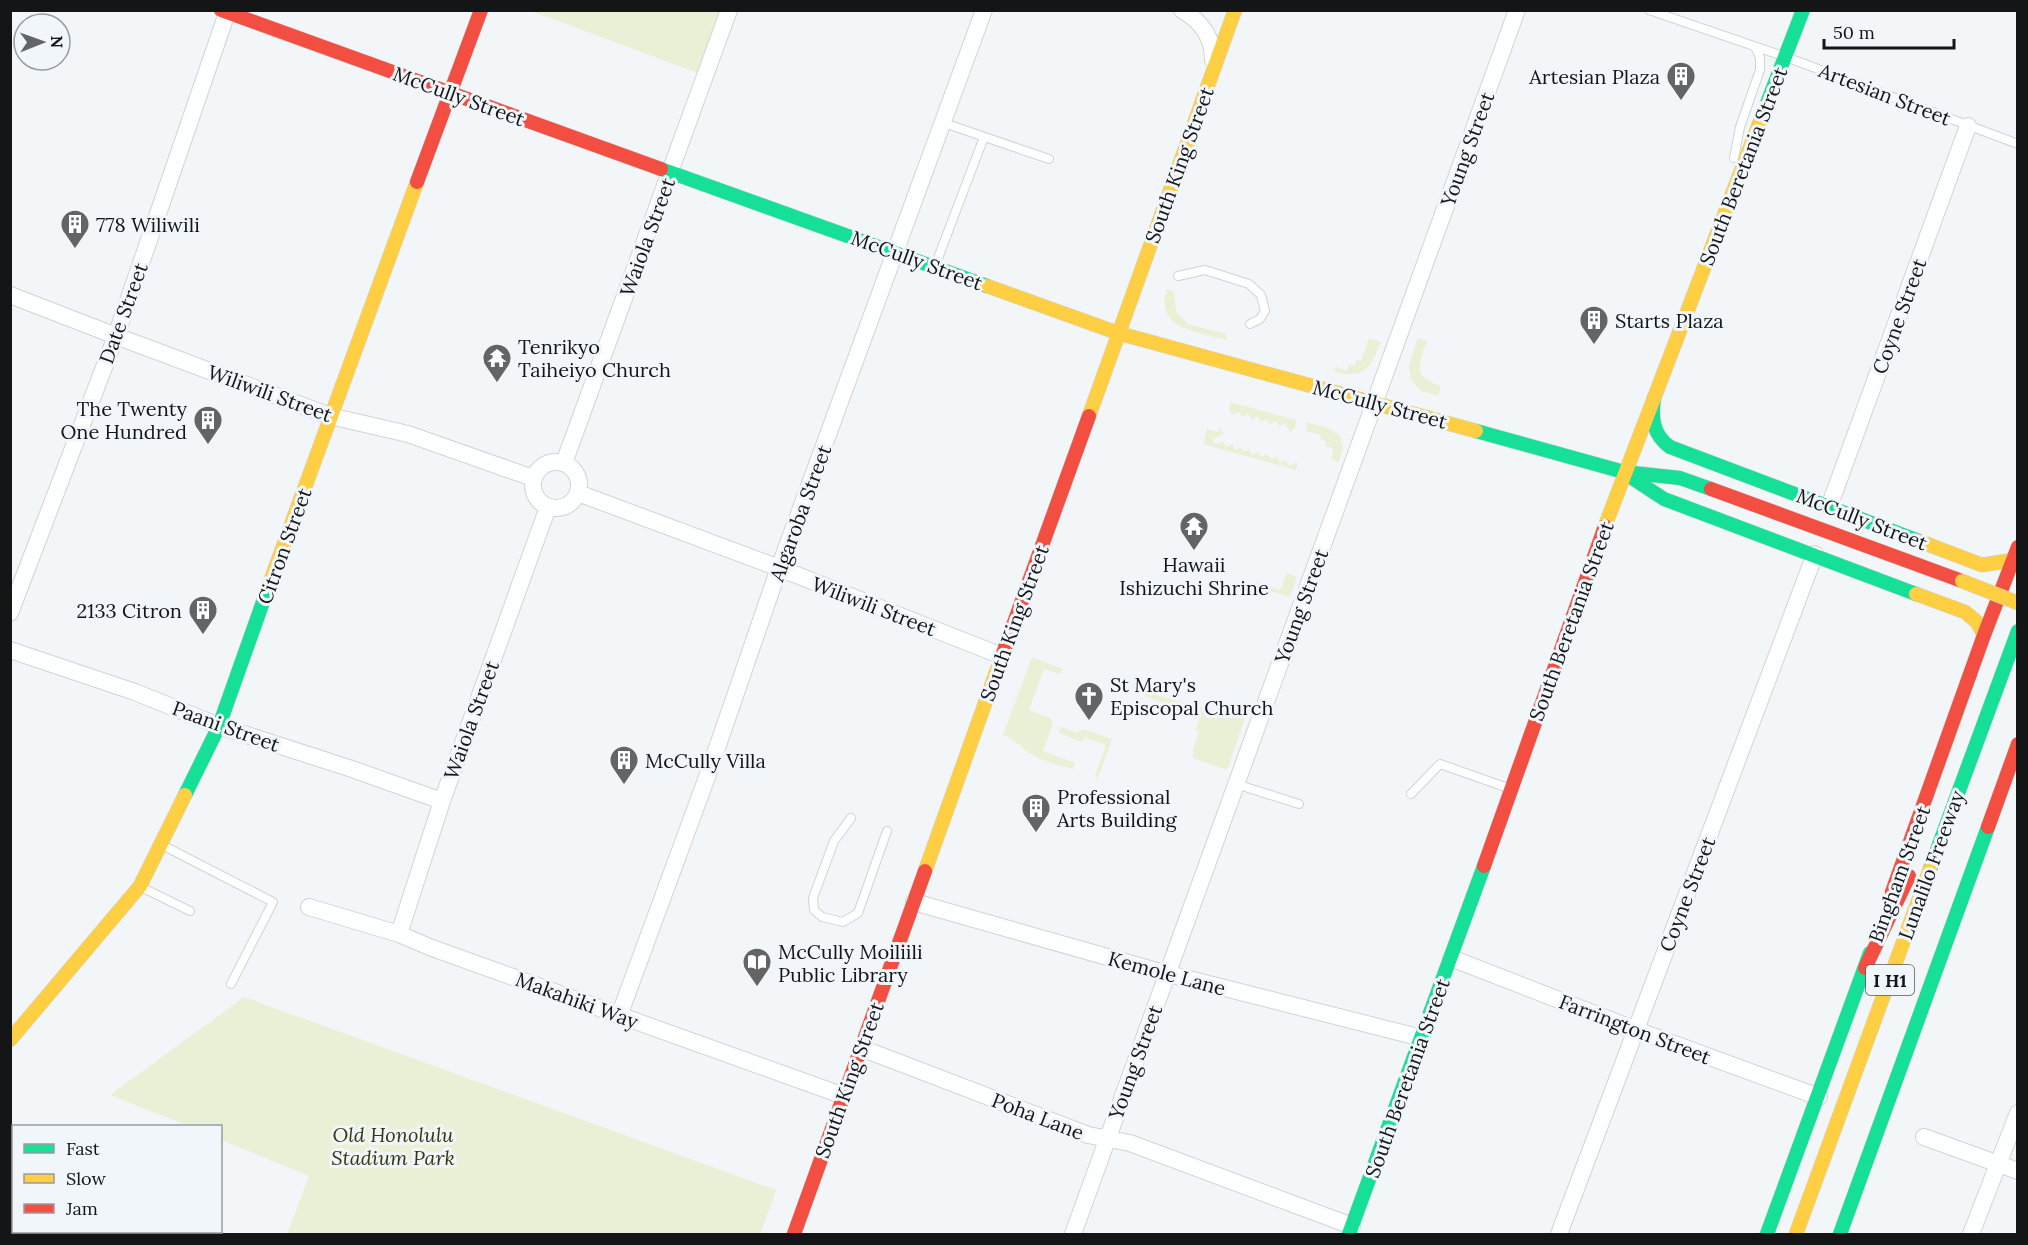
<svg xmlns="http://www.w3.org/2000/svg" width="2028" height="1245" font-family="Lora,serif">
	<rect width="100%" height="100%" fill="#f3f6f8"/>
	<path fill="#e9f0d6" d="M531,11H720L698,73Z
		M1167,289L1174,291L1176,311L1188,324L1226,334L1227,340C1200,332 1153,330 1167,289Z
		M1369,338L1381,342C1370,369 1365,379 1334,372L1336,367L1347,371L1349,364L1355,366L1356,360L1361,361Z
		M1418,338L1427,341C1418,366 1412,376 1441,386L1438,396L1421,391L1411,380L1409,365Z
		M1230,402L1296,420L1295,429L1290,432L1285,423L1279,426L1276,421L1270,424L1266,419L1261,422L1257,416L1252,420L1248,414L1242,417L1239,412L1232,415L1229,409Z
		M1307,422L1330,429L1340,436L1343,447L1339,462L1331,460L1333,448L1325,446L1326,441L1320,439L1321,435L1306,431Z
		M1219,427L1224,433L1213,439L1215,445L1223,441L1226,447L1232,444L1235,450L1241,447L1244,452L1249,449L1252,455L1258,452L1261,457L1267,454L1271,460L1277,457L1280,463L1285,460L1289,466L1298,462L1296,470L1203,444L1207,429L1218,432Z
		M1287,573L1297,577L1290,597L1255,587L1256,582L1280,590Z
		M1032,657L1063,669L1060,674L1044,669L1029,710L1050,718L1053,724L1043,751L1075,763L1073,769C1059,765 1044,762 1031,754C1021,748 1015,739 1003,735Z
		M1145,692L1245,719L1227,770L1193,758V750L1199,732L1195,730L1200,717L1144,696Z
		M1061,727L1077,733L1084,729L1112,739L1098,778L1095,776L1106,745L1084,737L1082,742L1059,733Z
		M244,997L776,1190L760,1234H287L309,1176L221,1140L220,1126H188L110,1095Z"/>
	<g fill="none" stroke-linecap="round" stroke-linejoin="round">
		<g stroke="#d1d3d5" stroke-width="10">
			<path id="lane" d="M1649,10L1786,57L2018,144
				M944,123L1049,159
				M1734,158L1740,127L1760,70V57L1755,47
				M935,266L984,137
				M1178,276L1205,270L1249,284L1261,295L1265,311L1260,319L1250,324
				M1236,784L1299,804
				M1411,794L1440,764L1508,788
				M851,818L834,841L813,898L814,910L822,917L843,922L858,913L887,831
				M164,846L273,902L231,984
				M143,888L190,911"/>
		</g>
		<g stroke="#d1d3d5" stroke-width="18">
			<path id="street" d="M1182,10C1202,22 1213,37 1213,60
				M10,295L116,336L330,416L408,434L533,478
				M533 485a23 23 0 1 1 46 0a23 23 0 1 1-46 0Z
				M564,463L729,10
				M578,493L779,568L1002,656
				M1829,507L1968,126
				M10,613L116,336L228,10
				M10,650L135,692L219,726L349,768L442,801
				M914,902L1153,970L1422,1038
				M309,907L399,934L432,948L844,1096
				M399,934L442,801L548,507
				M1451,958L1636,1030L1819,1097
				M619,1016L707,777L779,568L984,10
				M861,1048L1088,1135L1130,1143L1352,1226
				M1924,1137L2018,1171
				M1073,1234L1517,10
				M1559,1234L1815,554
				M1971,1234L2018,1113"/>
		</g>
		<g stroke="#d1d3d5" stroke-width="15">
			<path id="fast" d="M1766,106L1803,10
				M661,169L987,286
				M1654,398C1651,418 1653,435 1670,447L1919,541
				M1476,431L1624,472L1680,478L1711,489
				M1626,474L1664,499L1916,594
				M185,795L219,726L269,585
				M1930,869L2018,631
				M1349,1234L1484,866
				M1767,1234L1870,953
				M1840,1234L1988,827"/>
		</g>
		<g stroke="#d1d3d5" stroke-width="15">
			<path id="slow" d="M987,286L1118,333L1476,431
				M1089,416L1235,10
				M1605,526L1766,106
				M1919,541L1982,565L2013,560
				M269,585L417,182
				M1916,594L1965,612L1977,622L1984,635
				M925,871L1002,656
				M10,1040L140,886L185,795
				M1796,1234L1930,869"/>
		</g>
		<g stroke="#d1d3d5" stroke-width="15">
			<path id="jam" d="M221,10L661,169
				M417,182L481,10
				M1711,489L1962,581
				M1002,656L1089,416
				M1988,827L2018,744
				M1484,866L1605,526
				M1892,892L1984,635L2018,547
				M1865,968L1909,876
				M794,1234L925,871"/>
		</g>
		<use href="#lane" stroke="#fdfefe" stroke-width="8"/>
		<use href="#street" stroke="#fdfefe" stroke-width="16"/>
		<use href="#fast" stroke="#16e098" stroke-width="14"/>
		<use href="#slow" stroke="#ffcf43" stroke-width="14"/>
		<use href="#jam" stroke="#f24e42" stroke-width="14"/>
		<g stroke="#d1d3d5" stroke-width="15" stroke-linecap="butt">
			<path id="slow-bridge" d="M1962,581L2018,603"/>
		</g>
		<use href="#slow-bridge" stroke="#ffcf43" stroke-width="14"/>
	</g>
	<defs>
		<g id="building-pin" transform="scale(1.5)"><path d="M0 17L-7.5 6A9.5 9.5 0 1 1 7.5 6Z" fill="#626466" stroke="#f1f6fa"/><path d="M-4-6H4V6H1V3H-1V6H-4ZM-2.5-4.3h1.7v1.8h-1.7ZM.8-4.3h1.7v1.8H.8ZM-2.5-1h1.7V.8h-1.7ZM.8-1h1.7V.8H.8Z" fill="#fff"/></g>
		<g id="temple-pin" transform="scale(1.5)"><path d="M0 17L-7.5 6A9.5 9.5 0 1 1 7.5 6Z" fill="#626466" stroke="#f1f6fa"/><path d="M0-6L5-2H3V0L6.5 2.5H4V6H1.5V3h-3V6H-4V2.5H-6.5L-3 0V-2H-5Z" fill="#fff"/></g>
		<g id="church-pin" transform="scale(1.5)"><path d="M0 17L-7.5 6A9.5 9.5 0 1 1 7.5 6Z" fill="#626466" stroke="#f1f6fa"/><path d="M-1.2-6h2.4v3.5h3.3v2.4h-3.3V6h-2.4V-.1h-3.3v-2.4h3.3Z" fill="#fff"/></g>
		<g id="library-pin" transform="scale(1.5)"><path d="M0 17L-7.5 6A9.5 9.5 0 1 1 7.5 6Z" fill="#626466" stroke="#f1f6fa"/><path d="M-6-4Q-3-5.5-.7-3.5V5Q-3 3-6 4ZM6-4Q3-5.5 .7-3.5V5Q3 3 6 4Z" fill="#fff"/></g>
	</defs>
	<g fill-rule="evenodd">
		<use href="#building-pin" x="1681" y="76"/>
		<use href="#building-pin" x="75" y="224"/>
		<use href="#building-pin" x="1594" y="320"/>
		<use href="#temple-pin" x="497" y="358"/>
		<use href="#building-pin" x="208" y="420"/>
		<use href="#temple-pin" x="1194" y="526"/>
		<use href="#building-pin" x="203" y="610"/>
		<use href="#church-pin" x="1089" y="696"/>
		<use href="#building-pin" x="624" y="760"/>
		<use href="#building-pin" x="1036" y="808"/>
		<use href="#library-pin" x="757" y="962"/>
	</g>
	<g text-anchor="middle" dominant-baseline="central" stroke-width="6" stroke-linejoin="round" paint-order="stroke">
		<rect fill="#f1f6fa" stroke="#56585b" stroke-width="1.5" x="1866" y="965" width="48" height="30" rx="4.5"/>
		<g font-size="18" font-weight="bold" fill="#141517">
			<text x="1890" y="980">I H1</text>
		</g>
		<g font-size="20" fill="#141517" stroke="#f1f6fa" text-anchor="start">
			<text x="1660" y="76" text-anchor="end">Artesian Plaza</text>
			<text x="96" y="224">778 Wiliwili</text>
			<text x="1615" y="320">Starts Plaza</text>
			<text x="518" y="346">Tenrikyo<tspan x="518" dy="23">Taiheiyo Church</tspan></text>
			<text x="187" y="408" text-anchor="end">The Twenty<tspan x="187" dy="23">One Hundred</tspan></text>
			<text x="1194" y="564" text-anchor="middle">Hawaii<tspan x="1194" dy="23">Ishizuchi Shrine</tspan></text>
			<text x="182" y="610" text-anchor="end">2133 Citron</text>
			<text x="1110" y="684">St Mary's<tspan x="1110" dy="23">Episcopal Church</tspan></text>
			<text x="645" y="760">McCully Villa</text>
			<text x="1057" y="796">Professional<tspan x="1057" dy="23">Arts Building</tspan></text>
			<text x="778" y="951">McCully Moiliili<tspan x="778" dy="23">Public Library</tspan></text>
		</g>
		<g font-size="20" fill="#141517" stroke="#f1f6fa">
			<text transform="translate(1885 94) rotate(21)">Artesian Street</text>
			<text transform="translate(459 96) rotate(20)">McCully Street</text>
			<text transform="translate(1467 149) rotate(-70)">Young Street</text>
			<text transform="translate(1179 165) rotate(-70)">South King Street</text>
			<text transform="translate(1743 166) rotate(-69)">South Beretania Street</text>
			<text transform="translate(647 237) rotate(-70)">Waiola Street</text>
			<text transform="translate(917 260) rotate(20)">McCully Street</text>
			<text transform="translate(123 313) rotate(-70)">Date Street</text>
			<text transform="translate(1899 316) rotate(-70)">Coyne Street</text>
			<text transform="translate(270 393) rotate(20)">Wiliwili Street</text>
			<text transform="translate(1380 404) rotate(15)">McCully Street</text>
			<text transform="translate(800 513) rotate(-70)">Algaroba Street</text>
			<text transform="translate(1862 519) rotate(21)">McCully Street</text>
			<text transform="translate(284 546) rotate(-70)">Citron Street</text>
			<text transform="translate(874 606) rotate(21)">Wiliwili Street</text>
			<text transform="translate(1301 606) rotate(-70)">Young Street</text>
			<text transform="translate(1571 621) rotate(-70)">South Beretania Street</text>
			<text transform="translate(1014 623) rotate(-70)">South King Street</text>
			<text transform="translate(471 720) rotate(-70)">Waiola Street</text>
			<text transform="translate(226 726) rotate(20)">Paani Street</text>
			<text transform="translate(1931 865) rotate(-70)">Lunalilo Freeway</text>
			<text transform="translate(1899 874) rotate(-70)">Bingham Street</text>
			<text transform="translate(1687 894) rotate(-69)">Coyne Street</text>
			<text transform="translate(1167 973) rotate(15)">Kemole Lane</text>
			<text transform="translate(577 1000) rotate(20)">Makahiki Way</text>
			<text transform="translate(1635 1029) rotate(21)">Farrington Street</text>
			<text transform="translate(1135 1062) rotate(-70)">Young Street</text>
			<text transform="translate(1407 1078) rotate(-70)">South Beretania Street</text>
			<text transform="translate(849 1080) rotate(-70)">South King Street</text>
			<text transform="translate(1038 1116) rotate(21)">Poha Lane</text>
		</g>
		<g font-size="20" font-style="italic" fill="#31390d" stroke="#f1f6fa">
			<text x="393" y="1134">Old Honolulu<tspan x="393" dy="23">Stadium Park</tspan></text>
		</g>
	</g>
	<rect width="2028" height="1245" fill="none" stroke="#141517" stroke-width="24"/>
	<rect x="12" y="1125" width="210" height="108" fill="#f1f6fa" stroke="#999c9f" stroke-width="1.5"/>
	<rect x="24" y="1144" width="30" height="9" fill="#16e098" stroke="#999c9f" stroke-width="1.5"/>
	<text x="66" y="1155" font-size="18" fill="#141517">Fast</text>
	<rect x="24" y="1174" width="30" height="9" fill="#ffcf43" stroke="#999c9f" stroke-width="1.5"/>
	<text x="66" y="1185" font-size="18" fill="#141517">Slow</text>
	<rect x="24" y="1204" width="30" height="9" fill="#f24e42" stroke="#999c9f" stroke-width="1.5"/>
	<text x="66" y="1215" font-size="18" fill="#141517">Jam</text>
	<g transform="translate(42 42) rotate(89)"><circle r="28" fill="#f1f6fa" stroke="#999c9f" stroke-width="1.5"/>
	<path d="M0-4.5L10 22L0 15L-10 22Z" fill="#626466"/>
	<text y="-9" font-size="16" font-weight="bold" text-anchor="middle" fill="#141517">N</text>
	</g>
	<path d="M1824 39v9h130v-9" fill="none" stroke="#141517" stroke-width="3"/>
	<text x="1833" y="39" font-size="18" fill="#141517" stroke="#f1f6fa" stroke-width="4.5" paint-order="stroke">50 m</text>
</svg>
